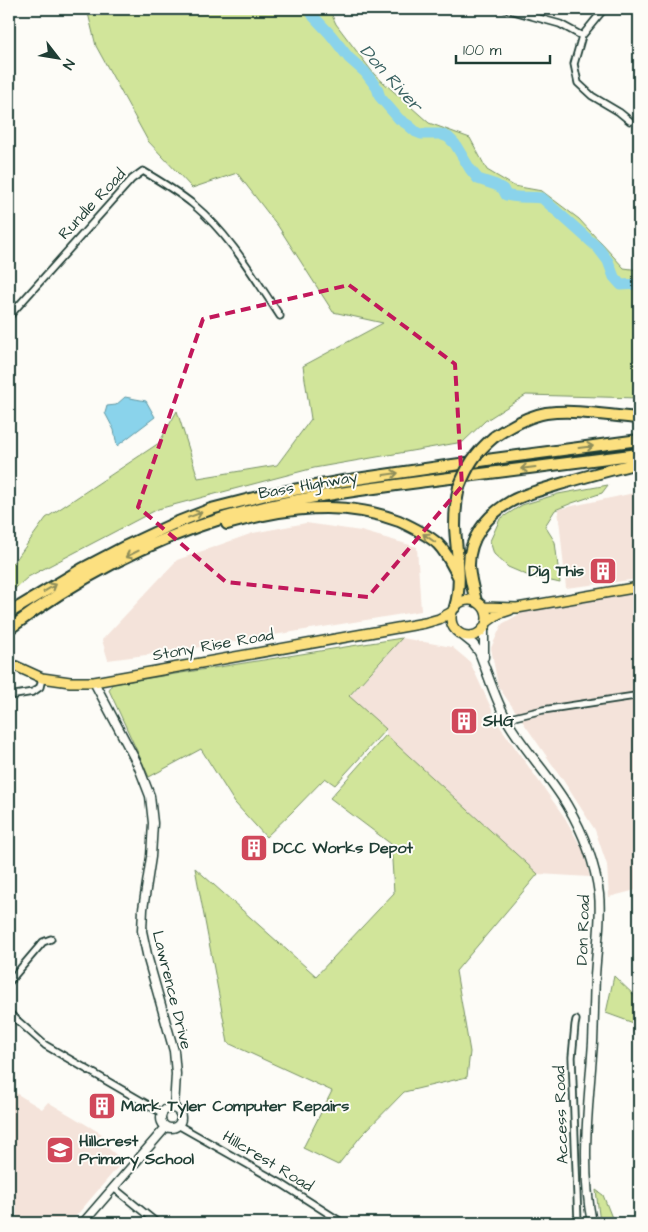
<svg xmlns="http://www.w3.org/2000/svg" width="648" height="1232" font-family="'Architects Daughter',sans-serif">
	<rect width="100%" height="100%" fill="#fdfcf7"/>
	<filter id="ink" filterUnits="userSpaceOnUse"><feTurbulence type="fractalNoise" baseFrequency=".02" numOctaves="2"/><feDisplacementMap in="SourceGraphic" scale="10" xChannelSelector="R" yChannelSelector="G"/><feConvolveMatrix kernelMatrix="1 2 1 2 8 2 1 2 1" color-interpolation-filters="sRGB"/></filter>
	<g filter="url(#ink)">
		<path fill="#f4e3da" d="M639,492V579L566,588L558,509Z
			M306,523L361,531L417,547L421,611L176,651L108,660L102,640L177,560L253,533Z
			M639,591V886L636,890L609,897L607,865L595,830L563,780L498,686L491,648L502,624L521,613Z
			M402,638L452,647L470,662L499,725L565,818L584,852L590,877L538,874L386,735V729L349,697Z
			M9,1089L42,1109L48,1102L102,1134L98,1139L123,1161L70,1223H9Z"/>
		<path fill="#d1e59a" stroke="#789167" d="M87,9H329L336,24L374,74L429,123L470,138L487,170L514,186L542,191L579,219L624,268L639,270V398L526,395L485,421L463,442L314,468L158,509L28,577L9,594V565L15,561L46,518L159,443L177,411L198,478L277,465L311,419L303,366L383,323L333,312L278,226L237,173L192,188L148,141L96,46Z
			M608,485L602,493L572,503L555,510L545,526L555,542L560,583L529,576L508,567L494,554L490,541L500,519L522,505L558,494Z
			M402,638L349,696L386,729L335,785L325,778L292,812L266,837L235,803L201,749L149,777L109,690L112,684Z
			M386,735L538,874L456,971L470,1052L467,1077L404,1092L361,1136L338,1165L303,1148L332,1091L228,1043L195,868L316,976L394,893L391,844L330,798Z
			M614,976L637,998H639V1025L606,1013Z
			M596,1190L603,1195L614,1223H600Z"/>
		<path fill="#8ad3eb" stroke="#5f97a2" d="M125,397L146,401L155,417L117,446L114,430L105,413L107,406L116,405Z"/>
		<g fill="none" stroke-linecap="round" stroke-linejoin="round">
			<path stroke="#8ad3eb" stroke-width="11" d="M309,9L314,17L330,34L349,58L365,72L377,88L380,97L399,119L408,125L416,132L421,134H440L448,137L455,144L470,169L478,179L496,185L503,189L506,195C520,199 529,196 542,198L598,248L608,261L614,277L621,285L639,284"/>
			<g stroke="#1f3d34" stroke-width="9">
				<path id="street" d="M506,9L560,24L582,36
					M604,9L582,36L574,64L578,83L592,96L619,112L630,121
					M9,318L12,313L132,179L143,171C160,181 178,192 194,205C230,235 254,277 280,316
					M9,696L33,692L40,687L42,678
					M506,719L543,710L635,696H639
					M9,982L43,942L51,939
					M9,1013L45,1045L162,1113
					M576,1020L575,1025L572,1057L578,1223
					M178,1125L282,1184L343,1223
					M114,1188L157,1223"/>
			</g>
			<g stroke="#1f3d34" stroke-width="11">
				<path id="secondary" d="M463,636L473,644L479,652C488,674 496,702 508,722C525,751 550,776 567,805C583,832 595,863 599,894C602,920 596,951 595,977C594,999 594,1020 593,1042C589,1102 580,1163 592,1223
					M484,657V629
					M94,682L138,765L150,796L153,823L151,857L143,909L142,931L148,959L174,1051L176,1074L174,1108
					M161 1118a10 10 0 1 1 20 0a10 10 0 1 1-20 0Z
					M83,1223L166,1127"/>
			</g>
			<g stroke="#1f3d34" stroke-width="12">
				<path id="primary" d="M451 618a18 18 0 1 1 36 0a18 18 0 1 1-36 0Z
					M484,607L517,608L639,587
					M487,622L498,614L510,610
					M9,663L42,678L70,682H94L425,623L439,619L452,612"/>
			</g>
			<g stroke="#1f3d34" stroke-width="14">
				<path id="highway" d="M494,437C509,427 528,416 546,413C577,409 609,416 639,418
					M227,524C284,508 342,499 399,521C412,527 427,534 438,544C447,553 452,565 458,576
					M476,601C473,590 470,579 469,567C468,539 487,515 510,502C523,494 542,490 557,485C584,477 612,469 639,463
					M455,607C463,581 456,552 455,526C455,512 456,500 459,487
					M9,613L82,569L126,546L173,524L211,509L266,495L343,481L494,459L639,440
					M9,629C74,580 148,541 226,517C292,498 358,490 426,481C497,472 568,463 639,454"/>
			</g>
			<use href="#street" stroke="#fdfcf7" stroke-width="5.5"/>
			<use href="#secondary" stroke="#fdfcf7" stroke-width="8"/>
			<use href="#primary" stroke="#fce080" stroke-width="9"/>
			<use href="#highway" stroke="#fce080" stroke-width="10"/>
			<g stroke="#1f3d34" stroke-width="14" stroke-linecap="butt">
				<path id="highway-bridge" d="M459,487C468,465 475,453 494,437"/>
			</g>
			<use href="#highway-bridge" stroke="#fce080" stroke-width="10"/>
		</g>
		<defs><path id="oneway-shaft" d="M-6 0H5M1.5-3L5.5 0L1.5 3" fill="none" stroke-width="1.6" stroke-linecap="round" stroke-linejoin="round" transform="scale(1.25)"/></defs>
		<g stroke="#8e8e5a">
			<use href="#oneway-shaft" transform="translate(586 447) rotate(-7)"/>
			<use href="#oneway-shaft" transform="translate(528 468) rotate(173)"/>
			<use href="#oneway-shaft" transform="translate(391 474) rotate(-8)"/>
			<use href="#oneway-shaft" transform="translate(195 515) rotate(-21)"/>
			<use href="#oneway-shaft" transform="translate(429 538) rotate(-145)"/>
			<use href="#oneway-shaft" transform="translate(132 554) rotate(154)"/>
			<use href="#oneway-shaft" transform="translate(50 588) rotate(-31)"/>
		</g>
	</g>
	<path fill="none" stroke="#c2185b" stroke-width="4" stroke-dasharray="10 6" stroke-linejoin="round" d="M349,285L455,364L462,486L368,597L226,582L138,507L203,319Z"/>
	<defs>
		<g id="building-square" transform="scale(1.4375)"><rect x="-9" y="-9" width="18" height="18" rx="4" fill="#d1495b" stroke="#fdfcf7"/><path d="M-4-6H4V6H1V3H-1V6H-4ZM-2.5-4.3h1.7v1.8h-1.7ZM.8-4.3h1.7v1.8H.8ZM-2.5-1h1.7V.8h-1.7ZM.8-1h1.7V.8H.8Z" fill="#fff"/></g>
		<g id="school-square" transform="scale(1.4375)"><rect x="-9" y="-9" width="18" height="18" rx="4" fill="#d1495b" stroke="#fdfcf7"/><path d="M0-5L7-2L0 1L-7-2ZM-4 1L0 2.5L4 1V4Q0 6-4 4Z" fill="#fff"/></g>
	</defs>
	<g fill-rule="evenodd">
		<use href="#building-square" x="603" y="571"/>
		<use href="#building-square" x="464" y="721"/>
		<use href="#building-square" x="254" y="848"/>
		<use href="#building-square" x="102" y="1106"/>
		<use href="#school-square" x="60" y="1150"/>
	</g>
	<g text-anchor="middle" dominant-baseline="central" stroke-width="4" stroke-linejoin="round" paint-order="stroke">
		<g font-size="16" fill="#1f3d34" stroke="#fdfcf7">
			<text transform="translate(92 204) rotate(-47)">Rundle Road</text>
			<text transform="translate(308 485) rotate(-10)">Bass Highway</text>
			<text transform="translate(213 645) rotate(-10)">Stony Rise Road</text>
			<text transform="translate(583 930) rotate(-88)">Don Road</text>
			<text transform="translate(172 990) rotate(76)">Lawrence Drive</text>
			<text transform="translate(561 1115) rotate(-92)">Access Road</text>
			<text transform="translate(268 1161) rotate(31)">Hillcrest Road</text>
		</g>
		<g font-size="16" font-weight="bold" fill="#1f3d34" stroke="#fdfcf7" text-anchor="start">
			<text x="584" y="571" text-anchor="end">Dig This</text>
			<text x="483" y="721">SHG</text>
			<text x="273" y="848">DCC Works Depot</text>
			<text x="121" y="1106">Mark Tyler Computer Repairs</text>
			<text x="79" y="1141">Hillcrest<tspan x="79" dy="18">Primary School</tspan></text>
		</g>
		<g font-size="18" font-style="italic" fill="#3a6262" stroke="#fdfcf7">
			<text transform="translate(391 78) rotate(48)">Don River</text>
		</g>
	</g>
	<rect width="648" height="1232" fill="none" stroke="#fdfcf7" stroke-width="30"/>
	<rect x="15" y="15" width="618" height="1202" fill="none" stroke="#1f3d34" stroke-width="2" filter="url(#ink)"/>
	<g transform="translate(58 58) rotate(121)" stroke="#fdfcf7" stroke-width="4" paint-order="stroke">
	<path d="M0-4L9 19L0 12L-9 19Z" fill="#1f3d34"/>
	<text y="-8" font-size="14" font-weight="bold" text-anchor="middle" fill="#1f3d34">N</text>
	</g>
	<path d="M456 55v8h94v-8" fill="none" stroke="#1f3d34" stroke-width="2.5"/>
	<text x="463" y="55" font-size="15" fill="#1f3d34" stroke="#fdfcf7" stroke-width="4" paint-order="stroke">100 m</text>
</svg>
